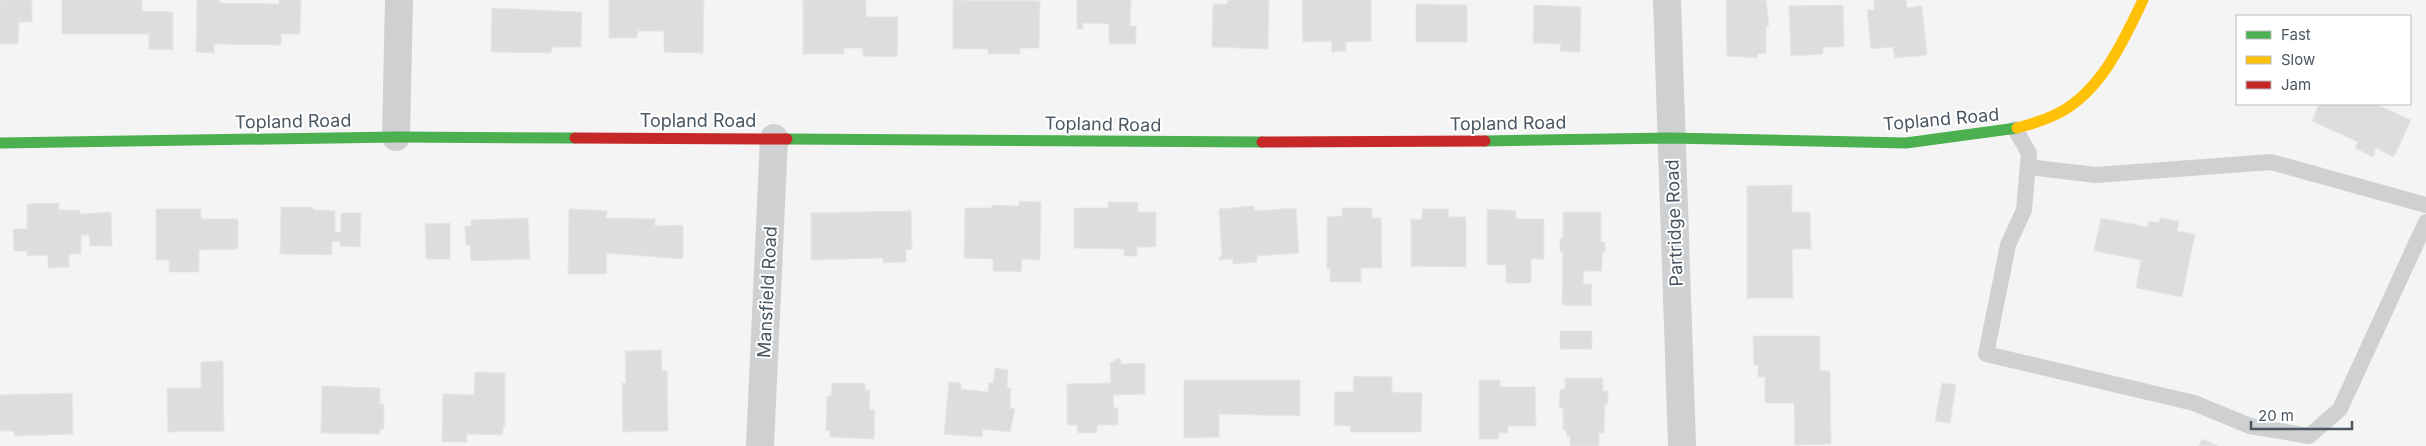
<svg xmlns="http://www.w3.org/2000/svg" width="2426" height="446" font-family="Inter,sans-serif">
	<rect width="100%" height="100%" fill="#f4f4f4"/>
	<path fill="#ddddde" stroke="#e5e6e7" d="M0,0H32V22H19L18,44H0Z
		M62,0H142V11L173,12V50L149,49V34H62Z
		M197,0H220V3L279,4V0H301L300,34H281V45L214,44V53L196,52Z
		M609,0H704L703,53L664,52V31H638L637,38H609Z
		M803,0H866V17H898L897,57L863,56V48H844V54H803Z
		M953,0L1040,1L1039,48H1020V54H988V49H953Z
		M1077,0H1131L1130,26H1136V44H1109V24L1083,23V29H1077Z
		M1228,0H1269L1268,49L1212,47L1213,4H1227Z
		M1302,0H1371V41L1346,42V51L1332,52L1331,41L1303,42Z
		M1726,0H1766L1769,26L1766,25V53L1757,54V58L1727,56Z
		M1874,0H1906L1907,8L1922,6L1927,55L1895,58L1893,47L1871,49L1867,10H1874Z
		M1416,4L1467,5V42H1416Z
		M1534,5L1581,7L1580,52L1560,51L1561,44L1533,43Z
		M1843,5L1844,47H1823V54L1791,56L1789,6Z
		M492,8L582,12L581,47H552L551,53L491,52Z
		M2319,104H2375L2411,120L2394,157L2376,148L2373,157L2355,148L2358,142L2312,121Z
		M1792,185V212H1810L1811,249H1792L1793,298H1747V186Z
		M1019,201L1041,202L1040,260L1022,259L1021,272L993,271V259L964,258L965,208H992V205L1019,206Z
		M1108,202H1138V212H1156V247H1137V256H1124V249L1074,248V208H1108Z
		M59,203V210H80V214L111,212L112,246H90L89,235H81V254H69V267L48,268V255L27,256V251H14L13,229H27V204Z
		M1254,206V211L1296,208L1299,253L1257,256V262L1233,264V259L1219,260V257H1222L1219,209Z
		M281,207H313V210L335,211V232H341V213H361L360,247L340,246V241L332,242V255L280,254Z
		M1342,208H1372V218H1381L1382,268H1361V282H1330V268L1327,269V217L1342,216Z
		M156,209H201V219H238V249L199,250V272H169V260H156Z
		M569,209L608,211L605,218L655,219V226L683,225V259L606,253L607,274H568Z
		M1422,209H1448L1449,217H1466V267L1411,266V219L1422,220Z
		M1487,209L1516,211V219H1544V259H1531V283H1506V265H1487Z
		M911,211L912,249L906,250V262L883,263V258L811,260V213Z
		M1563,212H1601V242H1605V253L1602,252V271H1584L1583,284H1592L1591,306L1562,305L1563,252L1560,253V238H1563Z
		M528,218L530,259L471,261L470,245H466L465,226H471V220Z
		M2101,218L2148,227L2149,221L2159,223L2160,218L2179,221L2177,231L2195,234L2182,297L2136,288L2141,260L2094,251Z
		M450,223V259H426L425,224Z
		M1560,331H1592V349H1560Z
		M1753,336H1820V371H1830L1831,444L1795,445L1794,403H1765V377H1758V365H1754Z
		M661,350L662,371H667L668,431L623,432L622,383H626L625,351Z
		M1115,359H1121V364L1145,363V394L1113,395L1114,408H1118V425H1097V433H1078L1077,425H1067V384L1111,383L1110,362H1115Z
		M223,361L224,431L168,432L167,388H201V362Z
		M995,368L1008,370L1007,388H1011L1010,408L1015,409L1010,432L983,429L982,437L944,434L949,382L961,383V389L988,392L989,383H993Z
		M475,372L505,373V426H503V435L467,434V442H442L443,394L474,395Z
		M1354,376L1392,377V392L1422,393L1421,432H1350L1351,426L1334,425L1335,392H1353Z
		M1565,378H1603V391H1608V404H1605L1604,433H1599V446H1570V436H1567L1566,430H1563V408H1559L1560,389H1565Z
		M1184,380H1300V416L1219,414V437L1184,438Z
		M1479,380H1500V387H1535L1536,426H1508V433H1499V439H1479Z
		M832,383H865V390H870L869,410H875L874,439L830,437V431L826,430L827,396H831Z
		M1942,383L1956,385L1950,423L1935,421Z
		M322,386L380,388V404H384V429H380V434L321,433Z
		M72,393L73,434L14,436V431H0V395Z
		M2202,439L2218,446H2199Z"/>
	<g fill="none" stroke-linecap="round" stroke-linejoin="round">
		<path stroke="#ced0d2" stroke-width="16" d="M2015,129L2029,153L2024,210L2008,245L1986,354L2194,403L2250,426L2309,436L2340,409L2426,222
			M2028,167L2096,175L2271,162L2426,205"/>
		<path stroke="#ced0d2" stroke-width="28" d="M1667,0L1682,446
			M396,137L399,0
			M760,446L774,138"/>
		<path stroke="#4caf50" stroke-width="11" d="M787,139L1262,142
			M1485,141L1671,138L1906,143L2017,128
			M0,143L396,137L575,138"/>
		<path stroke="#ffc107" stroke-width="11" d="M2017,128C2028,125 2039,122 2050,117C2098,98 2122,44 2143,0"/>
		<path stroke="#c62828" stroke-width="11" d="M575,138L787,139
			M1262,142L1485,141"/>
	</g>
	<g text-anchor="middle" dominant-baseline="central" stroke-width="4" stroke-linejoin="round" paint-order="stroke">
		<g font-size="18" fill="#4a5661" stroke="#fff">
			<text transform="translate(1941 119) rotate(-5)">Topland Road</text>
			<text x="698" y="120">Topland Road</text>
			<text transform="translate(293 121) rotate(-1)">Topland Road</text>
			<text transform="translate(1508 123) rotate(-1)">Topland Road</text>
			<text transform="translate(1103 124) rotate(1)">Topland Road</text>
			<text transform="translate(1674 223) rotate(-92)">Partridge Road</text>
			<text transform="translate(767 292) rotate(-87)">Mansfield Road</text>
		</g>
	</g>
	<rect x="2236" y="15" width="175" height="90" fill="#ffffff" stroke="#b7bbc0"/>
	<rect x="2246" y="31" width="25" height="8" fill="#4caf50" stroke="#b7bbc0"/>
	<text x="2281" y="40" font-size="15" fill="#4a5661">Fast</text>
	<rect x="2246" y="56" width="25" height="8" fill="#ffc107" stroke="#b7bbc0"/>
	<text x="2281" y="65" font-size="15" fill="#4a5661">Slow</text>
	<rect x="2246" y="81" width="25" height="8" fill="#c62828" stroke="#b7bbc0"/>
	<text x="2281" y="90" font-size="15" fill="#4a5661">Jam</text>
	<path d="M2251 421v8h101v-8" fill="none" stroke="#4a5661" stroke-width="2.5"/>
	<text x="2258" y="421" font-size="15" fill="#4a5661" stroke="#ffffff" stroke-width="4" paint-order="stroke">20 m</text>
</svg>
